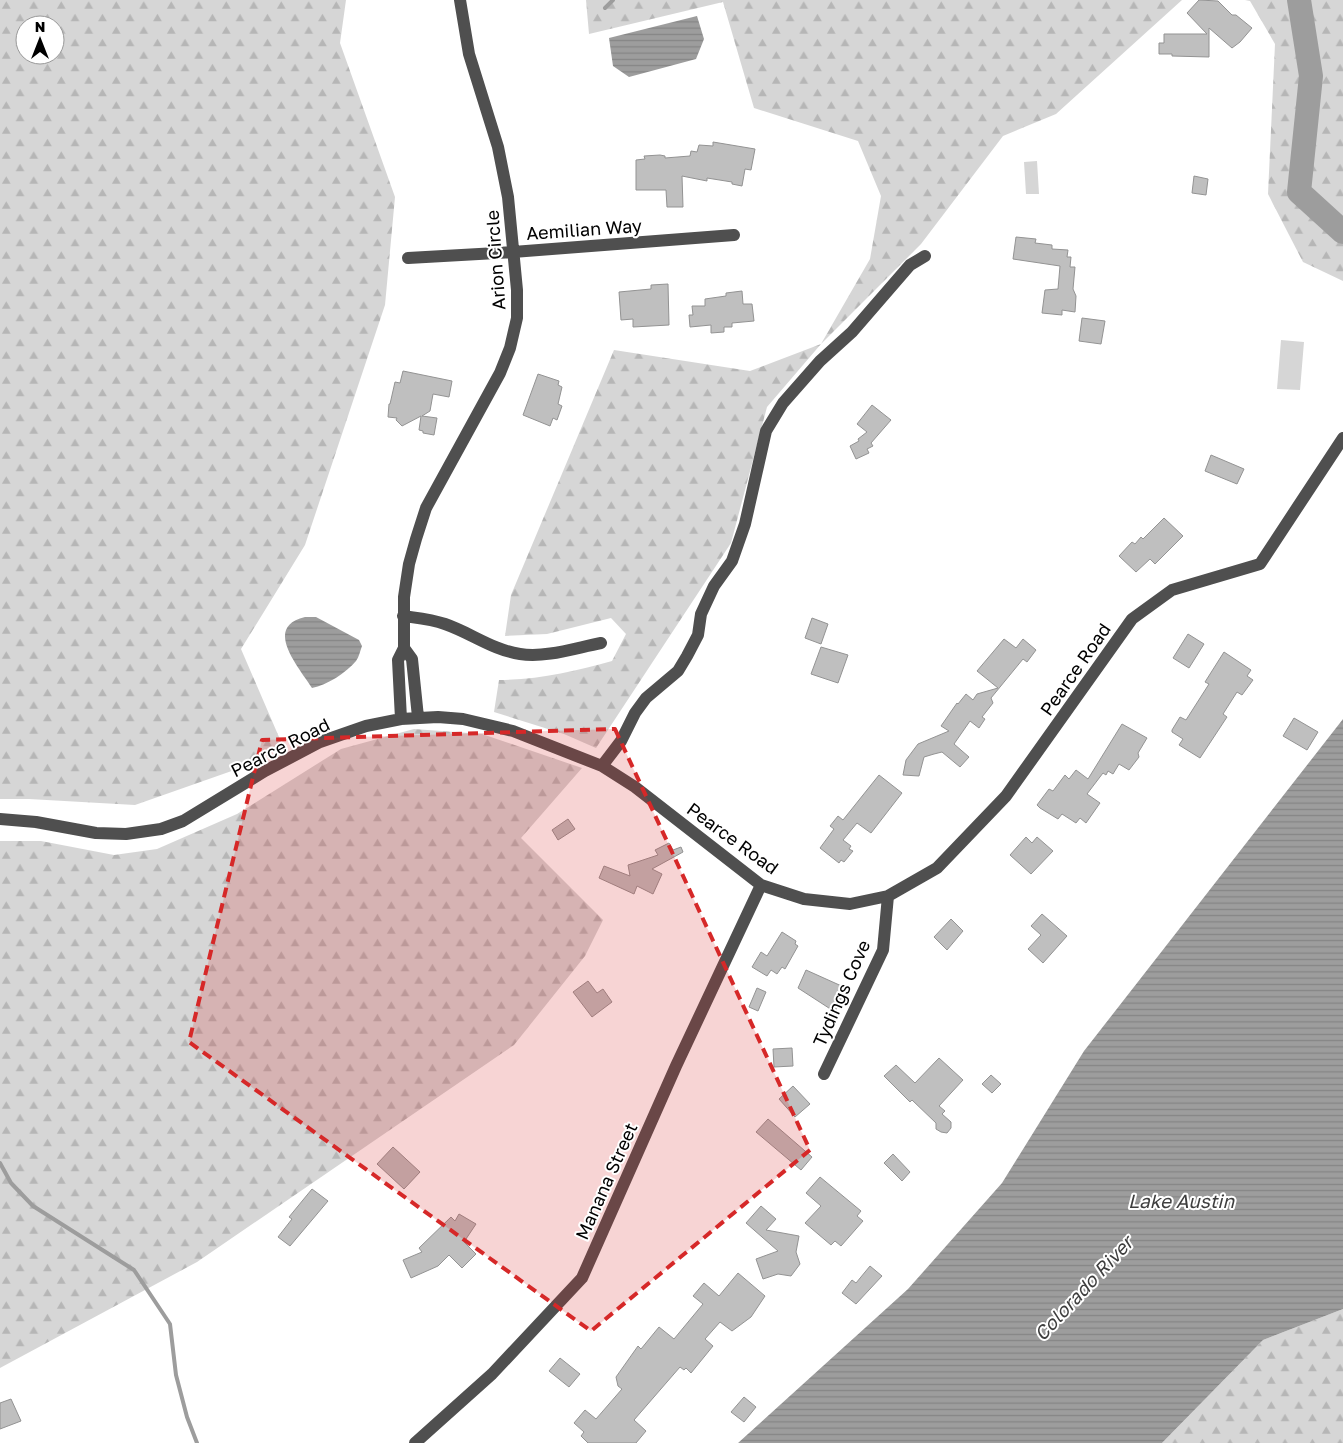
<svg xmlns="http://www.w3.org/2000/svg" width="1343" height="1443" font-family="'Golos Text',sans-serif">
	<defs>
		<pattern id="forest-firs" width="22" height="20" patternUnits="userSpaceOnUse" patternTransform="scale(1.25)"><rect width="22" height="20" fill="#d6d6d6"/><path d="M5 1l3.5 6h-7zM16 11l3.5 6h-7z" fill="#b6b6b6"/></pattern>
		<pattern id="water-rules" width="6" height="5" patternUnits="userSpaceOnUse" patternTransform="scale(1.25)"><rect width="6" height="5" fill="#9d9d9d"/><path d="M0 2.5h6" fill="none" stroke="#858585"/></pattern>
	</defs>
	<rect width="100%" height="100%" fill="#fff"/>
	<path fill="url(#forest-firs)" fill-rule="evenodd" d="M0,0H346L340,43L395,197L385,305L305,545L241,649L282,744L243,767L135,805L29,799H0ZM25,25H55V55H25Z
		M586,0H1182L1056,114L1003,136L921,244L821,344L767,407L731,543L596,748L564,734L494,712L499,680C538,680 575,671 612,661L626,634L611,618L547,634L505,636L511,595L614,350L750,371L821,344L870,259L881,196L858,141L754,108L723,2L589,34Z
		M1245,0H1343V281L1303,262L1268,194L1275,44L1250,1Z
		M414,729L482,734L582,768L521,838L603,920L585,956L514,1045L197,1262L0,1368V841H41L114,855L157,849L237,814L341,749Z
		M1343,1309V1443H1162L1263,1340Z"/>
	<path fill="#d6d6d6" d="M1037,161L1039,194H1026L1024,162Z
		M1281,340L1304,342L1300,390L1277,389Z"/>
	<path fill="url(#water-rules)" d="M697,16L704,39L696,59L629,77L613,66L609,38Z
		M305,617H316L359,640L362,646C360,651 359,657 356,661C346,673 327,685 312,688C298,666 263,627 305,617Z
		M1343,719V1309L1263,1340L1162,1443H738L908,1289L1002,1183L1084,1051Z"/>
	<g fill="none" stroke-linecap="round" stroke-linejoin="round">
		<path stroke="#9d9d9d" stroke-width="4" d="M605,8L613,0
			M0,1163L11,1183L33,1206L134,1270L170,1324L176,1375L187,1417L197,1443"/>
		<path stroke="#9d9d9d" stroke-width="24" d="M1299,0L1311,76L1299,192L1343,232"/>
	</g>
	<path fill="#bfbfbf" stroke="#939393" d="M1199,0L1218,1L1232,15H1236L1252,28L1240,42L1232,48L1209,28V57L1172,56V54H1159V43H1164V34H1207L1187,13Z
		M713,142L755,149L751,170L745,169L742,186L732,184V182L707,178V181L682,176L683,207H667L666,190H636V160L645,159L644,156L660,155L665,156V158L690,156L691,151L697,152L699,145L713,146Z
		M1194,176L1208,179L1206,195L1192,193Z
		M1016,237L1036,239L1035,243L1052,245V249L1068,250L1067,257H1071L1070,267H1075L1073,289L1076,296L1075,312L1062,310V315L1042,313L1045,290L1058,289L1060,266L1013,259Z
		M668,284L669,325L633,327V319L621,320L619,292L651,289V285Z
		M742,291L743,304H752L754,321L732,323V327H724V332L711,333V325L690,327L689,315H693L692,306H705V299L726,296V293Z
		M1082,318L1105,321L1101,344L1079,341Z
		M403,371L452,381L449,397L433,394L430,411L422,416L437,418L434,435L423,433V431L419,430L421,416L402,426L396,420L397,418L388,417L389,404H390L395,382L400,383Z
		M538,374L559,381L558,385L562,387L558,404L562,406L557,420L553,418L550,426L523,415Z
		M872,405L891,420L871,443L873,446L867,449L869,453L856,459L850,446L859,441L858,439L867,432L857,424Z
		M1211,455L1244,469L1237,484L1205,471Z
		M1164,518L1183,536L1155,564L1150,559L1136,572L1119,556L1132,542L1135,544L1141,537L1143,539Z
		M812,618L828,624L821,644L805,638Z
		M1188,634L1204,644L1189,668L1173,658Z
		M1004,639L1016,648L1023,639L1036,650L1027,662L1023,659L991,698L993,703L982,717L985,719L979,728L970,721L954,744L969,757L960,767L942,752L934,754L924,757L919,776L903,775L906,760L918,744L949,731L941,726L957,703L958,704L966,694L973,700L977,694L998,688L977,671Z
		M821,647L848,655L838,683L811,674Z
		M1224,652L1251,670L1247,676L1253,680L1242,695L1237,692L1223,714L1227,717L1200,758L1179,745L1183,739L1172,732V730L1180,717L1186,720L1209,684L1205,682Z
		M1294,718L1318,732L1307,750L1283,736Z
		M1122,724L1147,738L1138,753L1139,757L1129,770L1119,764L1113,774L1108,771L1106,775L1103,773L1087,794L1100,803L1086,823L1080,818L1076,823L1062,814L1058,819L1040,808L1037,805L1049,789L1053,791L1065,775L1069,779L1076,770L1088,779Z
		M879,775L902,793L871,833L857,823L843,840L851,846L849,849L853,851L844,862L841,860L839,863L820,848L834,829L830,826L838,816L843,820Z
		M568,819L575,829L558,840L552,830Z
		M1026,837L1032,843L1037,837L1053,851L1031,874L1010,855Z
		M669,843L673,850L681,847L683,852L652,869L662,874L653,894L637,886L634,894L599,878L604,866L630,876L628,865L658,855L655,850Z
		M1042,914L1067,936L1043,963L1028,949L1041,935L1031,926Z
		M951,919L963,931L947,950L934,937Z
		M782,932L796,941L795,944L798,946L785,969L782,967L777,974L771,970L767,976L752,967L761,952L767,956Z
		M806,970L846,988L835,1012L798,988Z
		M588,981L597,993L603,989L612,1002L592,1017L573,992Z
		M757,988L766,992L758,1011L749,1007Z
		M792,1048L793,1066L774,1067L773,1049Z
		M939,1058L963,1080L939,1106L945,1111L942,1114L951,1122V1128L947,1133L941,1132L936,1129V1123L912,1100L910,1102L884,1076L896,1065L915,1083Z
		M991,1075L1001,1084L992,1093L982,1084Z
		M793,1086L810,1104L795,1117L779,1099Z
		M768,1119L812,1157L801,1170L756,1132Z
		M393,1147L420,1172L404,1189L377,1164Z
		M893,1154L910,1172L902,1181L884,1163Z
		M820,1177L861,1211L857,1216L863,1221L841,1246L835,1241L831,1245L805,1223L821,1206L806,1193Z
		M312,1189L328,1201L290,1246L278,1237L292,1219L289,1217Z
		M761,1206L776,1219L766,1230L799,1236L796,1252L800,1264L791,1276L778,1274L763,1279L756,1259L778,1251L746,1223Z
		M459,1214L476,1224L464,1242L476,1254L462,1268L449,1255L438,1266L411,1278L403,1260L422,1252L419,1248L451,1217L455,1221Z
		M870,1266L882,1276L856,1304L842,1293L852,1280L856,1283Z
		M738,1273L765,1296L751,1317L732,1331L720,1322L705,1339L713,1346L691,1373L686,1368L684,1370L680,1367L634,1420L646,1431L636,1443H588L581,1436L584,1432L574,1423L585,1410L596,1419L622,1389L618,1386L616,1377L638,1346L641,1349L659,1327L674,1339L703,1304L693,1296L704,1283L719,1296Z
		M560,1358L580,1374L569,1387L549,1371Z
		M744,1397L756,1407L744,1422L731,1412Z
		M11,1399L21,1421L0,1429V1403Z"/>
	<g fill="none" stroke-linecap="round" stroke-linejoin="round">
		<path stroke="#4f4f4f" stroke-width="12" d="M408,258L513,252L734,235
			M403,616C417,618 431,619 445,624C471,633 493,650 520,654C546,658 575,648 601,643
			M404,648L412,659L418,717
			M401,719L398,660L404,648V597L409,564L416,539L426,508L500,373L510,348L517,318V290L508,197L498,147L469,54L460,0
			M602,766L621,741L635,713L646,698L678,671L687,656L698,635L701,614L714,586L732,561L745,524L766,431L783,403L820,361L852,332L910,265L925,256
			M0,819L36,822L96,833L126,834L161,829L183,821L265,771L320,742L366,726L401,719L438,717L463,719L513,731L602,766L635,787L761,885L804,899L850,904L888,896L937,868L1006,796L1132,619L1172,590L1260,564L1343,438
			M824,1074L883,950L888,896
			M415,1443L492,1374L582,1278L676,1066L761,885"/>
	</g>
	<path fill="#d62828" fill-opacity="0.2" stroke="#d62828" stroke-width="4" stroke-dasharray="10 6" stroke-linejoin="round" d="M615,729L810,1150L591,1331L189,1042L262,740Z"/>
	<g text-anchor="middle" dominant-baseline="central" stroke-width="4" stroke-linejoin="round" paint-order="stroke">
		<g font-size="18" fill="#000" stroke="#fff">
			<text transform="translate(584 229) rotate(-4)">Aemilian Way</text>
			<text transform="translate(495 260) rotate(-94)">Arion Circle</text>
			<text transform="translate(1075 669) rotate(-55)">Pearce Road</text>
			<text transform="translate(280 747) rotate(-27)">Pearce Road</text>
			<text transform="translate(733 838) rotate(36)">Pearce Road</text>
			<text transform="translate(841 993) rotate(-66)">Tydings Cove</text>
			<text transform="translate(606 1181) rotate(-66)">Manana Street</text>
		</g>
		<g font-size="19" font-style="italic" fill="#3e3e3e" stroke="#fff">
			<text x="1181" y="1200">Lake Austin</text>
			<text transform="translate(1083 1288) rotate(-47)">Colorado River</text>
		</g>
	</g>
	<g transform="translate(40 40)"><circle r="24" fill="#ffffff" stroke="#999999"/>
	<path d="M0-4L9 19L0 12L-9 19Z" fill="#000000"/>
	<text y="-8" font-size="14" font-weight="bold" text-anchor="middle" fill="#000000">N</text>
	</g>
</svg>
